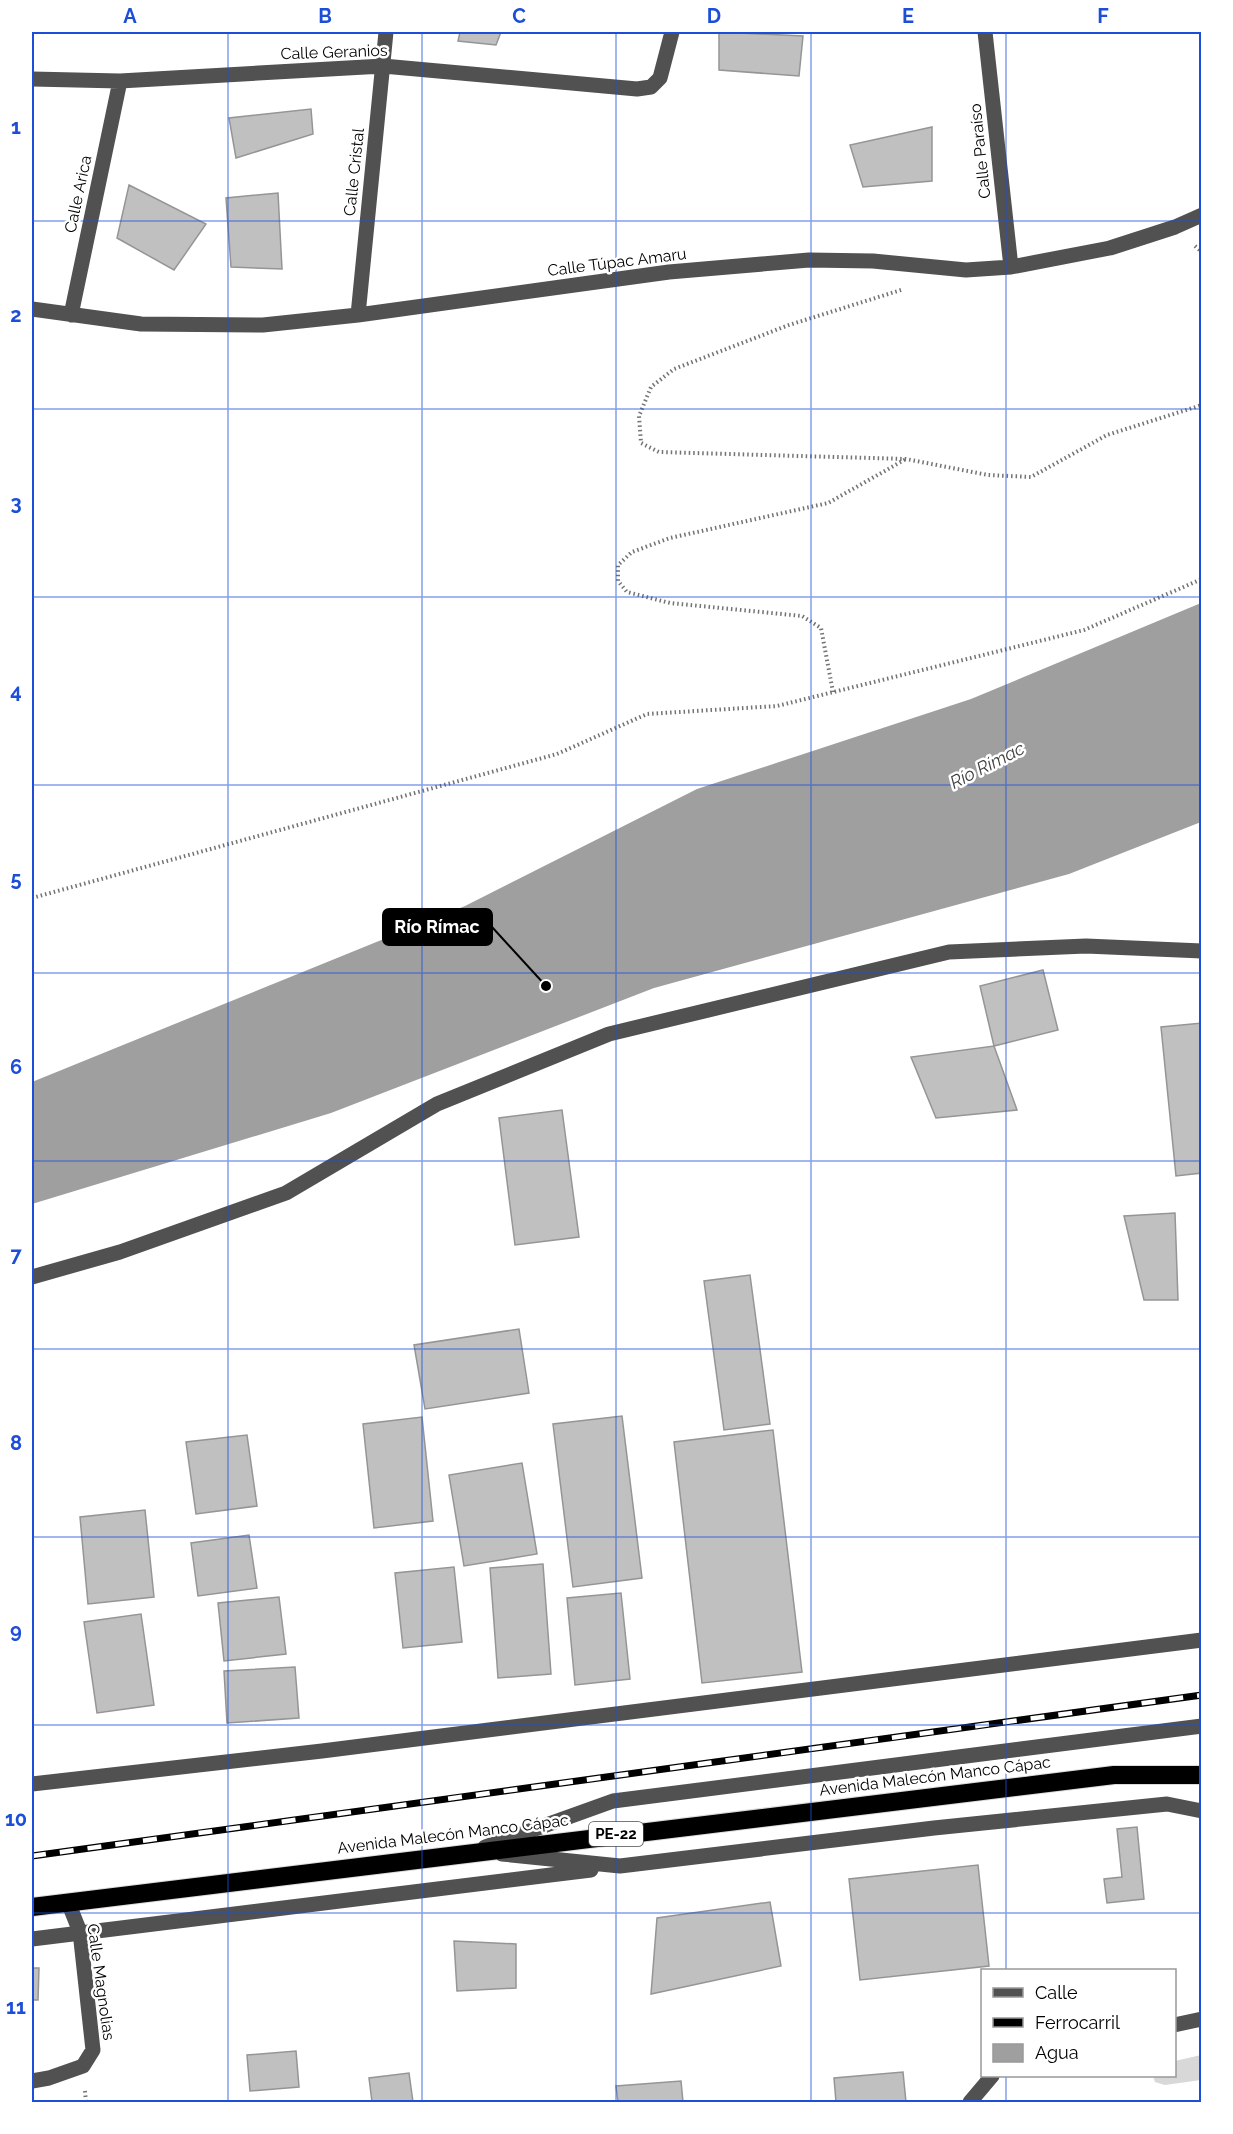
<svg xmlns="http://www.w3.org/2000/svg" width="1233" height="2134" font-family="Raleway,sans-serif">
	<rect width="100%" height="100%" fill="#fff"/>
	<path fill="#d8d8d8" d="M1201,2055V2080L1165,2085L1155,2082L1153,2076H1174L1175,2061Z"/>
	<path fill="#9f9f9f" d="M1201,603V822L1069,874L654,988L331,1113L32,1204V1082L465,906L697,789L971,699Z"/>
	<path fill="#c0c0c0" stroke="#959595" stroke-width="1.5" d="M460,32H501L496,45L458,41Z
		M719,32L803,36L799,76L719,70Z
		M311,109L313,134L236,158L229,118Z
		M932,127V181L863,187L850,145Z
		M129,185L206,224L174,270L117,238Z
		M278,193L282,269L231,267L226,198Z
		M1043,970L1058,1030L994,1046L980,986Z
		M1202,1023V1173L1176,1176L1161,1027Z
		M994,1046L1017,1110L936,1118L911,1057Z
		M562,1110L579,1237L515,1245L499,1118Z
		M1175,1213L1178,1300H1144L1124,1216Z
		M750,1275L770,1424L724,1430L704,1281Z
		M519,1329L529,1393L425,1409L414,1345Z
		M622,1416L642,1578L573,1587L553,1424Z
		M422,1417L433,1521L374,1528L363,1424Z
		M773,1430L802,1672L702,1683L674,1442Z
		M247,1435L257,1506L196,1514L186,1442Z
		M522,1463L537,1554L464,1566L449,1475Z
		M145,1510L154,1597L88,1604L80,1517Z
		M249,1535L257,1588L198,1596L191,1543Z
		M543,1564L551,1674L498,1678L490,1568Z
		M454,1567L462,1642L403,1648L395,1573Z
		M621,1593L630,1679L575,1685L567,1598Z
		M279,1597L286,1654L224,1661L218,1603Z
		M141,1614L154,1705L97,1713L84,1622Z
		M295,1667L299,1718L227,1723L224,1671Z
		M1137,1827L1144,1899L1107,1903L1104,1879L1122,1877L1117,1829Z
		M978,1865L989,1966L860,1980L849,1879Z
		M770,1902L781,1966L651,1994L657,1918Z
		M454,1941L516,1944V1988L457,1991Z
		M32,1968H39L38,2000H32Z
		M296,2051L299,2087L250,2091L247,2055Z
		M903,2072L906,2102H836L834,2078Z
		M409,2073L413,2102H367H372L369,2078Z
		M681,2081L683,2102H618L616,2086Z"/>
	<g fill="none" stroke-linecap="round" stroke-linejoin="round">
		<g stroke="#dbdbdb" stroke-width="20">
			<path id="highway" d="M32,1907L1114,1775H1202"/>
		</g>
		<path stroke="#737373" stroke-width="4" stroke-dasharray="1.5 3" stroke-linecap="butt" d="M1195,246L1202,252
			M901,290L789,325L674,369L651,387L639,416L641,443L659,452L906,459L988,475L1031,477L1107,435L1202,405
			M833,692L821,628L802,616L670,603L627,592L618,581V565L632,552L670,538L828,503L906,459
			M32,898L557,754L647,714L777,706L1084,630L1202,579
			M85,2091L86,2102"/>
		<path stroke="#515151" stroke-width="15" d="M985,32L1011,267
			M32,79L120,81L383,66L637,89L651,87L660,78L672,32
			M32,309L141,324L263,325L358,315L669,272L809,260L873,261L966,270L1011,267L1110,248L1175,227L1202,215
			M71,315L120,81
			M358,315L386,32
			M32,1277L120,1252L286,1193L437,1104L609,1034L949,952L1086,946L1202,951
			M32,1784L322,1751L1202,1640
			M485,1847L613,1801L1202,1726
			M502,1854L620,1866L934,1828L1167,1804L1202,1811
			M32,1939L591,1870
			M1174,2025L1202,2019
			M32,2081L49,2078L83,2066L93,2050L80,1932L68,1902
			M970,2102L992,2076"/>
		<use href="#highway" stroke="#000" stroke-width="18"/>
		<g stroke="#000" stroke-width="7">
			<path id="rail" d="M32,1856L1202,1695"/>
		</g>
		<use href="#rail" stroke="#fff" stroke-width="4.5" stroke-dasharray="14" stroke-linecap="butt"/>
	</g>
	<path fill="none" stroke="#1d4ed8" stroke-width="1.5" stroke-opacity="0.55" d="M228,32V2102M422,32V2102M616,32V2102M811,32V2102M1006,32V1970M32,221H1202M32,409H1202M32,597H1202M32,785H1202M32,973H1202M32,1161H1202M32,1349H1202M32,1537H1202M32,1725H1202M32,1913H1202M1006,2076V2102"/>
	<g text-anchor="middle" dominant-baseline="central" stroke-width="5" stroke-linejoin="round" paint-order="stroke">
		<rect fill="#fff" stroke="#4c4c4c" stroke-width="1.5" x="589" y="1822" width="54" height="24" rx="4.5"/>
		<g font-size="15" font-weight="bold" fill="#000">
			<text x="616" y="1834">PE-22</text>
		</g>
		<g font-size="16" fill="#000" stroke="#fff">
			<text transform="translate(334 52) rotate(-2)">Calle Geranios</text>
			<text transform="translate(980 151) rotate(-96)">Calle Paraíso</text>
			<text transform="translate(354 172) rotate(-84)">Calle Cristal</text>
			<text transform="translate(78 194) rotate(-78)">Calle Arica</text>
			<text transform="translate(617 262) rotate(-7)">Calle Túpac Amaru</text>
			<text transform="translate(935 1776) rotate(-7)">Avenida Malecón Manco Cápac</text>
			<text transform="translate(453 1834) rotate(-7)">Avenida Malecón Manco Cápac</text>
			<text transform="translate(101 1982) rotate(82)">Calle Magnolias</text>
		</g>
		<g font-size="18" font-style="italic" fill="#404040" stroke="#fff">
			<text transform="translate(987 765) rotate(-27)">Río Rímac</text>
		</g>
	</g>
	<path fill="none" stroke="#000" stroke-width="2" d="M546 986L492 927"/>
	<circle fill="#000" stroke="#fff" stroke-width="2" cx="546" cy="986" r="6"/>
	<rect fill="#000" stroke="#000" stroke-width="2" x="383" y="909" width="109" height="36" rx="6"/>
	<g font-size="18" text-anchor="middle" font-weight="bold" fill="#fff">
		<text x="437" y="933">Río Rímac</text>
	</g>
	<rect width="1233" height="2134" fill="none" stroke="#ffffff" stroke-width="66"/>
	<rect x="981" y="1969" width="195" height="108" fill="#ffffff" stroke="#999999" stroke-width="1.5"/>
	<rect x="993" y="1988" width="30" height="9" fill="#515151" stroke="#999999" stroke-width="1.5"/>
	<text x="1035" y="1999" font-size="18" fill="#000000">Calle</text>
	<rect x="993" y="2018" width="30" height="9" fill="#000000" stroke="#999999" stroke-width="1.5"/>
	<text x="1035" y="2029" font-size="18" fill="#000000">Ferrocarril</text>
	<rect x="993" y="2044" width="30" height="18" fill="#9f9f9f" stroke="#999999" stroke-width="1.5"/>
	<text x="1035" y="2059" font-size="18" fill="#000000">Agua</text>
	<rect x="33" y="33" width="1167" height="2068" fill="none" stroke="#1d4ed8" stroke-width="2"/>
	<g font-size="20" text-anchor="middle" font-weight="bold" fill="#1d4ed8">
		<text x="130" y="23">A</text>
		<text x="325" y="23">B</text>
		<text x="519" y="23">C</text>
		<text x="714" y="23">D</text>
		<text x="908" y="23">E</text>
		<text x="1103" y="23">F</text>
		<text x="16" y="134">1</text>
		<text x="16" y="322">2</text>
		<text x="16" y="510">3</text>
		<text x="16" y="698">4</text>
		<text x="16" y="886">5</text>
		<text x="16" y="1074">6</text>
		<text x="16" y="1262">7</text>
		<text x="16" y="1450">8</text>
		<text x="16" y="1638">9</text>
		<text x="16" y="1826">10</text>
		<text x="16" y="2014">11</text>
	</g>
</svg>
